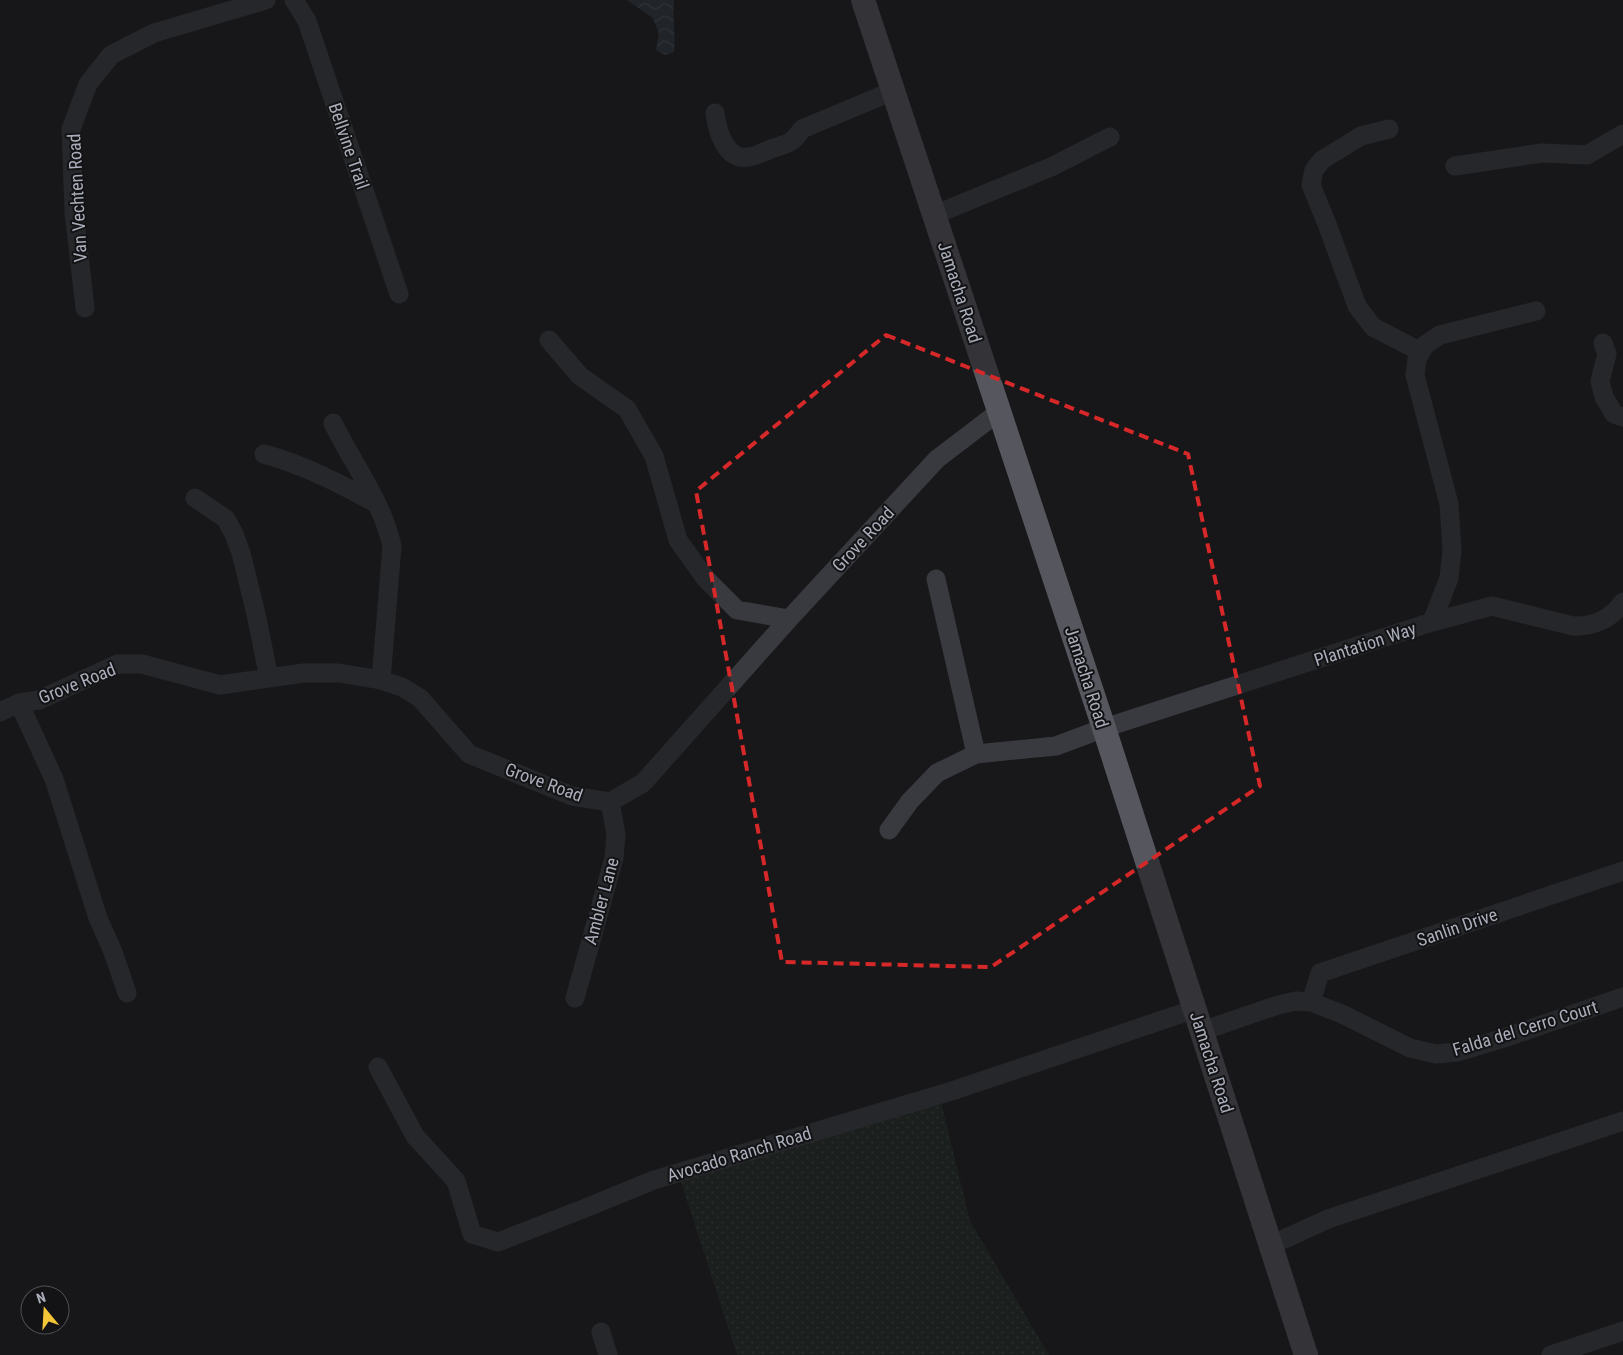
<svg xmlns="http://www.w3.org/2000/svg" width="1623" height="1355" font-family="'Roboto Condensed',sans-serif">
	<defs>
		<pattern id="grass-dots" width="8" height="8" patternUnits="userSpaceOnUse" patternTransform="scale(1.25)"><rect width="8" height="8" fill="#202922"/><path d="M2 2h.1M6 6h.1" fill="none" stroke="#3e4640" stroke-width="1.8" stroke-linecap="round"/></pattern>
		<pattern id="water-waves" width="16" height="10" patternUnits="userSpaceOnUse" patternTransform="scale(1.25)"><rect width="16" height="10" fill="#2e363f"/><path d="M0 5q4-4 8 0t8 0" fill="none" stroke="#4a5159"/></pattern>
	</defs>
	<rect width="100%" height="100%" fill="#18181a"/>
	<path fill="url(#grass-dots)" d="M940,1098L970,1221L1049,1355H737L681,1182Z"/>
	<path fill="url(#water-waves)" d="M627,0H674C672,18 676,35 674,52L665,55L656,50L659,34L653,18Z"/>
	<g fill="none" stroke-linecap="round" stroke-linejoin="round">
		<path stroke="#393a3f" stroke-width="19" d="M294,0L307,21L399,294
			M715,113C717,129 725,162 749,157C756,156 764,152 771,149C788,143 791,145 802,129L893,91
			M1389,129L1361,136L1322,160L1314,170L1311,185L1327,224L1357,306L1373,327L1421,352
			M1455,166L1542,153L1587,155L1623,134
			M934,215L1051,167L1110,137
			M85,308L74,212L71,129L88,84L111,55L154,33L266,0
			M549,340L580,376L627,409L654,456L678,540L705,578L737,610L789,619
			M1603,343L1607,354L1600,381L1604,397L1614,414L1623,417
			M333,423C353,464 382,501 392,546L381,680
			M264,454C304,465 341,484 377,504
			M195,498L226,519L234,534L241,553L256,614L269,678
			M936,579L976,754
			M1432,622L1449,578L1452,551L1449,504L1415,375L1417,359L1425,345L1440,335L1536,311
			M19,703L54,779L98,918L113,952L127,993
			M0,712L19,703L39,700L118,664H142L220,685L304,673H339L381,680L402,687L420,698L469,754L572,796L610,802L643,783L789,619L937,459L1000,411
			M889,830L910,801L937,773L976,754L1056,746L1104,728L1432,622L1492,606L1573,626C1593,627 1611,619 1623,602
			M575,998L614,858L616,834L610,802
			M1311,1002L1320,973L1623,871
			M1202,1031L1278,1005L1296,1001L1311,1002L1342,1014L1410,1048L1436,1054L1458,1052L1504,1038L1623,997
			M378,1067L415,1136L456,1181L472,1234L498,1242L583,1209L654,1180L955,1090L1195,1009
			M1271,1245L1328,1219L1623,1121
			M601,1332L608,1355
			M1551,1355L1623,1331"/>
		<path stroke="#55565e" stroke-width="24" d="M863,0L1104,728L1306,1355"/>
	</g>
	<path d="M0 0H1623V1355H0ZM886,335L1188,454L1260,786L991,967L782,962L696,491Z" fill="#18181a" fill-opacity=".55" fill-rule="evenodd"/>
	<path fill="none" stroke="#d62828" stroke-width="4" stroke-dasharray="10 6" stroke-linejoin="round" d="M886,335L1188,454L1260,786L991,967L782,962L696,491Z"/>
	<g text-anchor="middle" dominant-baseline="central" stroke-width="4" stroke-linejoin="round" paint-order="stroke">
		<g font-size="18" fill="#aaaeba" stroke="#131315">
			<text transform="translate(349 146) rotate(71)">Bellvine Trail</text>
			<text transform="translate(77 198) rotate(-93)">Van Vechten Road</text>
			<text transform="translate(960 292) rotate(72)">Jamacha Road</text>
			<text transform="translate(863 539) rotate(-47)">Grove Road</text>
			<text transform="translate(1365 644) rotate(-18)">Plantation Way</text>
			<text transform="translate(1087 677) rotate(72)">Jamacha Road</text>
			<text transform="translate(77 683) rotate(-22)">Grove Road</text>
			<text transform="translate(544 782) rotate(20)">Grove Road</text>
			<text transform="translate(601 901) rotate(-75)">Ambler Lane</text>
			<text transform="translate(1457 927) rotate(-19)">Sanlin Drive</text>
			<text transform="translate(1525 1028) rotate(-17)">Falda del Cerro Court</text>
			<text transform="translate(1212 1062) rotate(72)">Jamacha Road</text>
			<text transform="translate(739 1154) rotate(-17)">Avocado Ranch Road</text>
		</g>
	</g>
	<g transform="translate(45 1310) rotate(342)"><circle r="24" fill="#131315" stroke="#4f5157"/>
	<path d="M0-4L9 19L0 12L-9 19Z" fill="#f4c537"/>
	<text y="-8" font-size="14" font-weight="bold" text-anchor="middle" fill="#aaaeba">N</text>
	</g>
</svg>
